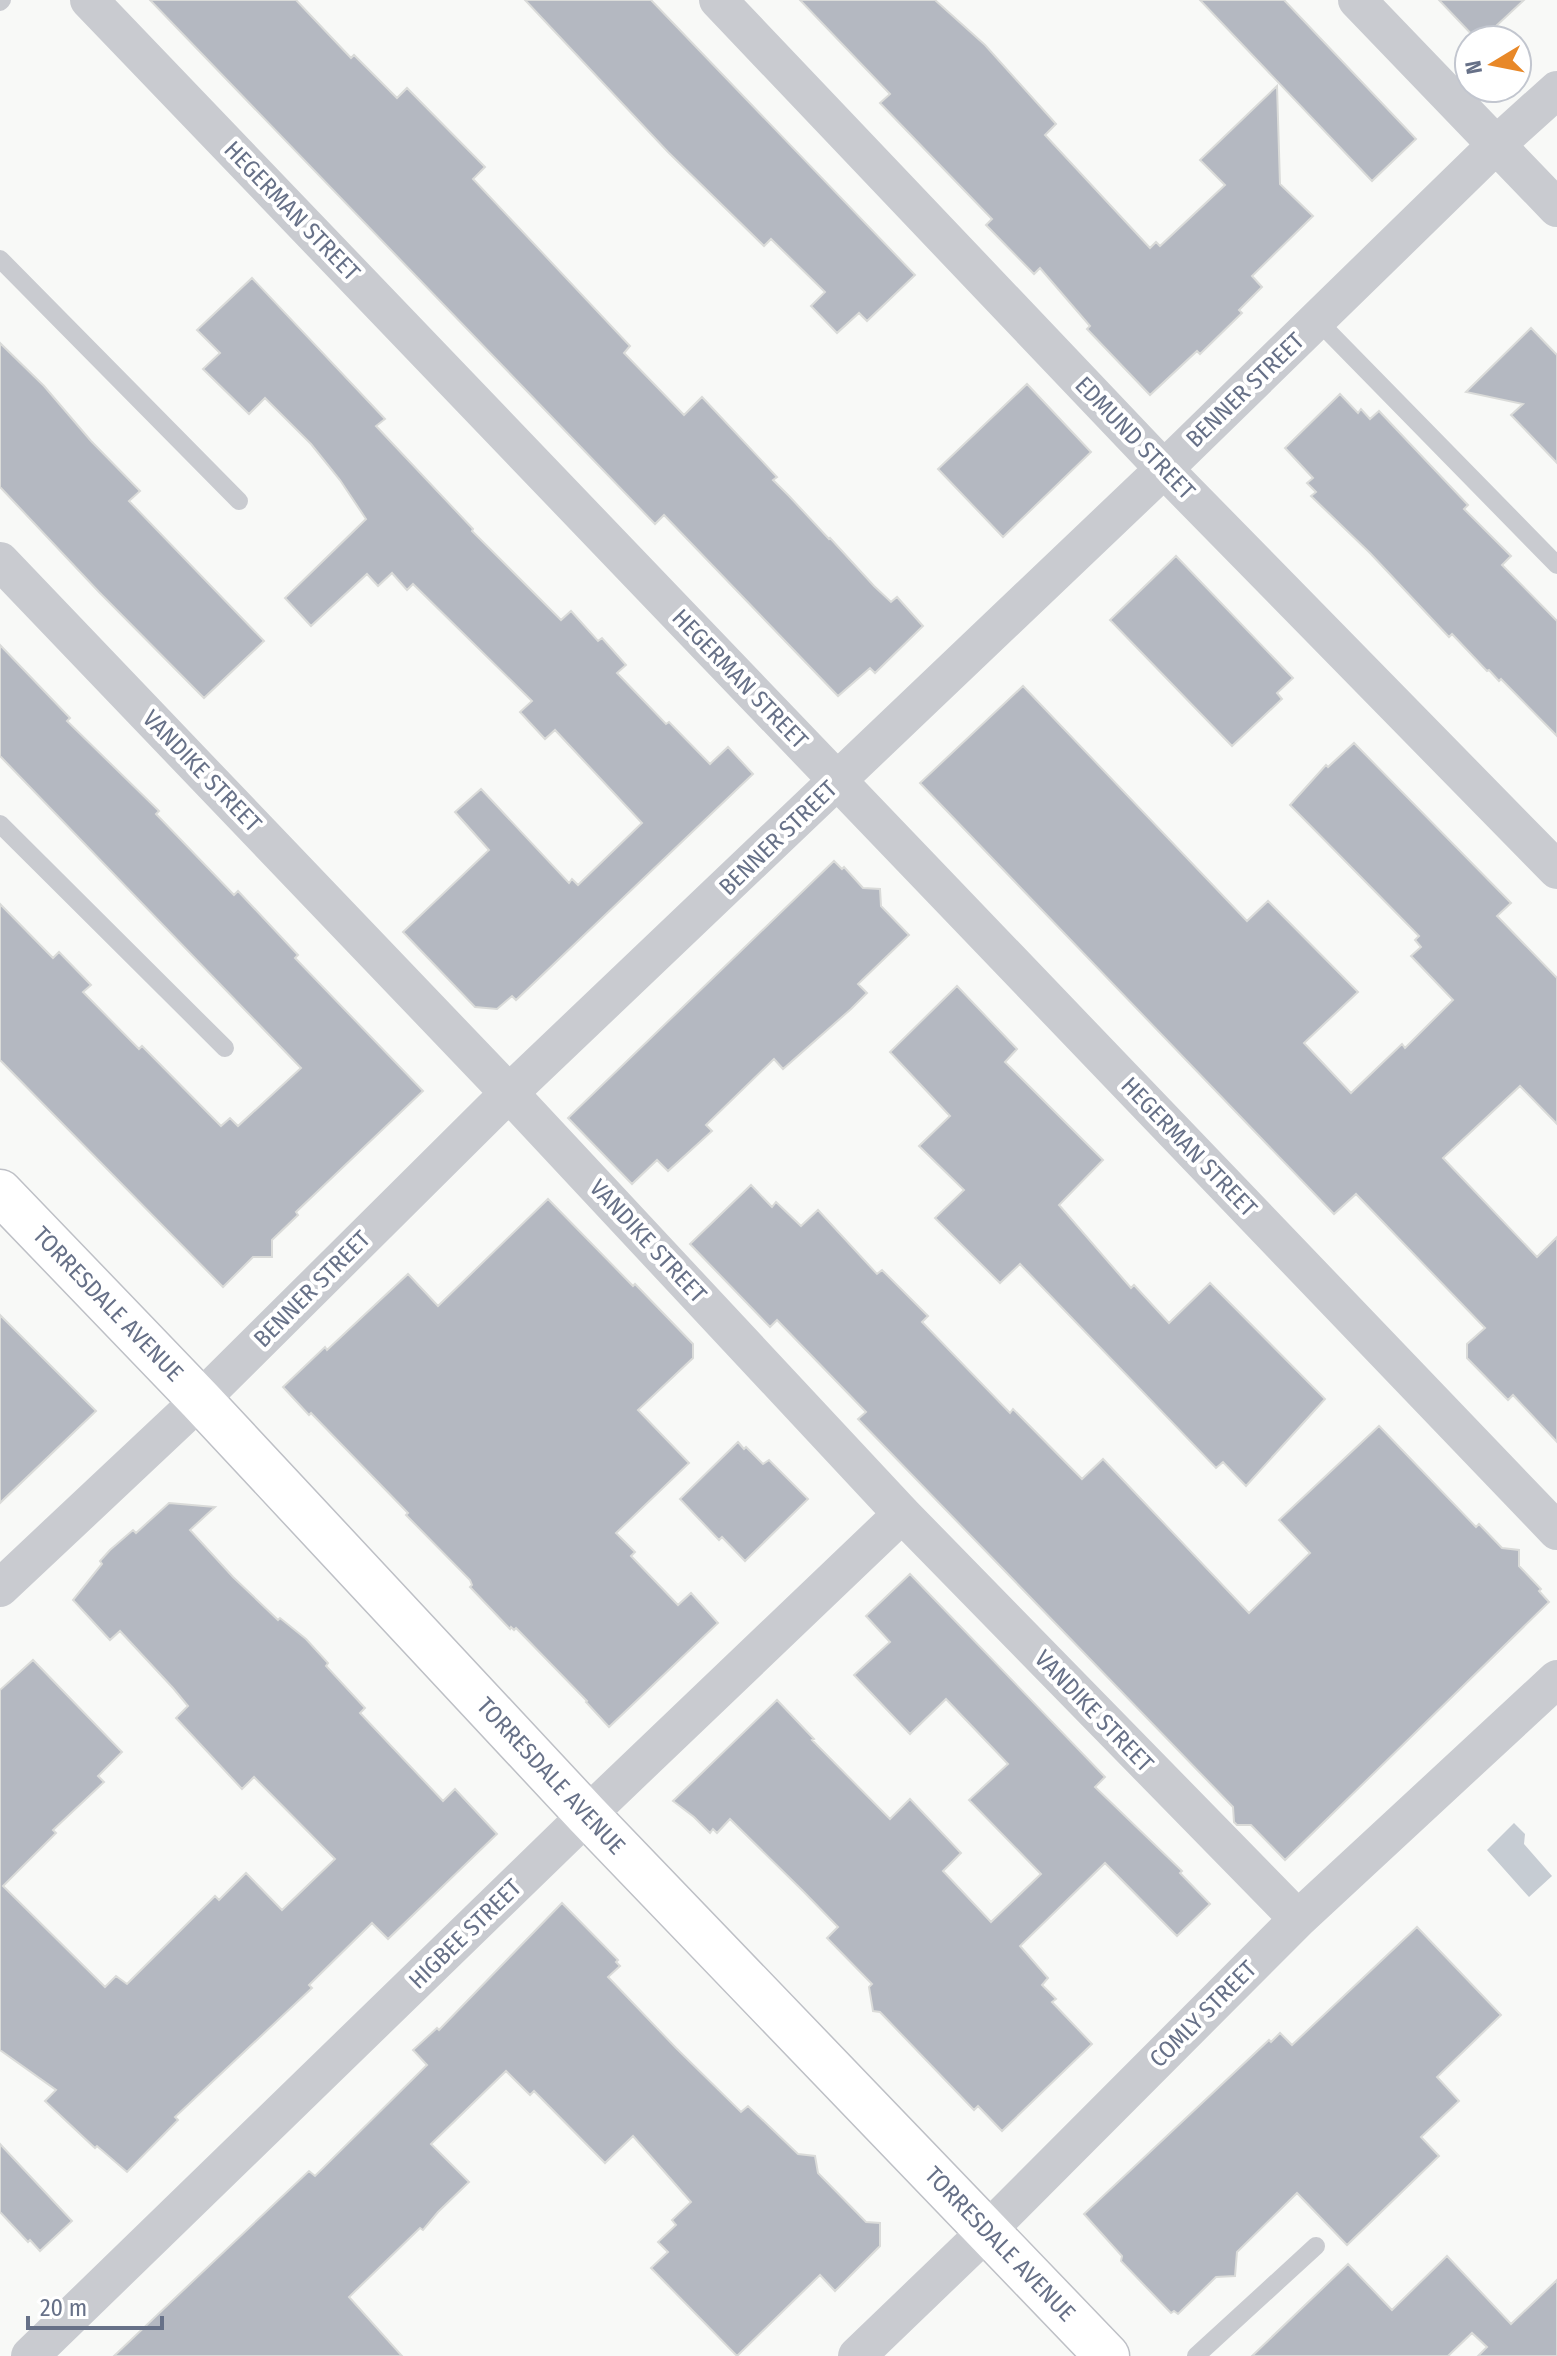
<svg xmlns="http://www.w3.org/2000/svg" width="1557" height="2356" font-family="'Fira Sans Condensed',sans-serif">
	<rect width="100%" height="100%" fill="#f8f9f7"/>
	<path fill="#c6ccd3" d="M1514,1823L1525,1834L1524,1844L1552,1876L1529,1897L1487,1850Z"/>
	<path fill="#b4b8c1" stroke="#dadbd9" stroke-width="2" d="M150,0H296L351,58L354,55L397,98L407,88L485,167L473,179L630,346L624,353L684,415L702,397L777,477L773,480L789,496L829,539L830,538L874,586L891,602L897,597L923,626L875,673L870,668L838,696L664,515L655,524Z
		M525,0H651L915,275L867,321L859,313L837,333L811,306L825,292L771,239L764,246L668,152Z
		M800,0H935L985,45L1056,124L1045,135L1150,248L1156,242L1160,246L1225,185L1200,160L1277,86L1280,184L1313,216L1252,276L1262,287L1239,310L1242,313L1200,354L1197,351L1150,395L1087,329L1090,326L1040,268L1034,274L986,225L992,219L880,103L890,94Z
		M1200,0H1284L1416,139L1372,181Z
		M1439,0H1524L1481,40H1477Z
		M252,278L385,419L376,426L473,529L472,531L561,620L571,611L598,641L602,638L626,665L617,673L666,724L669,722L710,764L728,747L753,774L516,1000L512,996L497,1009L475,1007L403,932L489,850L455,812L481,789L569,883L572,879L578,885L642,823L555,730L545,739L520,712L532,701L413,584L407,590L392,573L378,586L367,574L311,626L285,598L366,519L340,480L311,444L265,398L249,414L203,369L220,353L197,330Z
		M1531,328L1557,355V463L1511,415L1523,404L1466,392Z
		M0,343L44,386L91,441L140,491L129,501L264,641L204,698L99,592L0,487Z
		M1027,384L1091,452L1003,537L938,469Z
		M1340,394L1358,413L1361,409L1370,419L1379,411L1468,505L1464,509L1511,556L1502,565L1557,621V736L1501,679L1499,681L1489,670L1487,671L1452,634L1449,637L1370,553L1311,496L1316,492L1307,483L1313,478L1285,448Z
		M1176,556L1293,678L1277,693L1282,699L1232,746L1110,620Z
		M0,645L70,718L67,721L159,811L156,814L234,895L238,891L298,955L295,958L423,1091L296,1212L298,1215L272,1240V1257H253L223,1287L0,1060V904L53,958L59,952L91,985L83,992L139,1049L142,1046L221,1126L230,1118L238,1126L301,1068L0,756Z
		M1023,686L1247,921L1268,901L1358,992L1304,1043L1351,1093L1402,1044L1405,1048L1453,1000L1411,956L1421,947L1415,940L1419,936L1290,805L1326,765L1328,767L1354,743L1511,903L1497,916L1557,978V1124L1520,1086L1443,1158L1537,1257L1557,1237V1442L1513,1395L1508,1400L1467,1358V1344L1485,1328L1356,1194L1334,1214L920,783Z
		M834,861L842,869L844,867L863,888L880,889L881,906L909,935L858,984L867,993L851,1009L783,1069L774,1059L706,1125L712,1131L668,1171L657,1160L632,1184L568,1118Z
		M957,986L1017,1049L1005,1062L1103,1160L1059,1205L1131,1288L1134,1285L1169,1323L1210,1283L1325,1399L1246,1486L1223,1462L1216,1468L1020,1264L1000,1283L935,1218L964,1190L919,1146L950,1116L890,1052Z
		M751,1185L772,1207L776,1202L801,1226L818,1210L877,1274L882,1270L928,1316L922,1322L1010,1413L1013,1409L1082,1479L1103,1459L1249,1613L1310,1553L1279,1520L1379,1426L1476,1527L1479,1524L1502,1548L1519,1550V1566L1541,1589L1539,1591L1549,1602L1285,1860L1251,1825H1237L1234,1822L1233,1807L858,1419L866,1412L777,1320L770,1327L690,1244Z
		M548,1199L633,1286L635,1284L693,1344V1358L638,1410L689,1463L616,1533L635,1552L631,1556L678,1605L691,1593L718,1623L609,1727L586,1702L587,1701L516,1628L514,1630L511,1627L510,1629L470,1587L472,1585L470,1580L406,1515L408,1513L311,1413L309,1415L283,1387L325,1347L327,1350L408,1274L438,1306Z
		M0,1315L96,1411L0,1503Z
		M738,1442L744,1449L746,1447L763,1464L769,1460L808,1499L745,1561L722,1537L719,1540L680,1499Z
		M169,1503L215,1507L190,1530L233,1577L278,1620L280,1618L306,1639L328,1663L326,1666L365,1708L360,1713L443,1801L455,1789L497,1834L388,1939L372,1923L309,1985L312,1988L175,2117L178,2120L127,2172L97,2146L95,2148L45,2101L56,2090L0,2050V1690L33,1660L122,1752L98,1776L104,1782L53,1830L56,1833L3,1886L105,1987L116,1976L127,1984L215,1896L219,1900L246,1873L282,1910L335,1859L254,1777L242,1789L176,1718L188,1706L173,1688L120,1631L110,1640L73,1600L102,1564L100,1561L110,1550L133,1530L136,1533Z
		M910,1574L1105,1777L1095,1787L1182,1871L1180,1873L1210,1904L1177,1936L1105,1863L1020,1946L1048,1978L1042,1985L1056,1999L1052,2002L1092,2044L1002,2131L978,2106L974,2110L880,2012L873,2011L869,1987L872,1984L827,1938L838,1927L802,1890L730,1819L717,1833L713,1829L710,1833L694,1817L673,1801L777,1700L814,1739L812,1740L890,1819L910,1799L961,1853L943,1871L991,1922L1041,1874L969,1800L1008,1764L946,1699L910,1734L854,1675L890,1642L866,1616Z
		M562,1903L618,1960L616,1962L620,1966L608,1977L676,2048L741,2112L748,2106L798,2154L815,2156L818,2173L866,2222L880,2223V2246L835,2291L820,2275L737,2356L651,2268L668,2252L658,2242L676,2225L672,2220L691,2202L633,2136L605,2163L534,2091L530,2095L506,2071L431,2144L469,2182L438,2212L423,2230L420,2228L349,2297L402,2356H114L309,2171L315,2176L427,2065L413,2050L437,2028L439,2030Z
		M1417,1927L1501,2015L1437,2077L1459,2101L1421,2137L1439,2156L1347,2245L1297,2193L1237,2252L1235,2276L1216,2277L1178,2314L1174,2311L1171,2313L1121,2261L1122,2256L1084,2214L1269,2040L1271,2042L1280,2033L1292,2045Z
		M0,2144L72,2221L40,2251L30,2240L28,2242L0,2212Z
		M1447,2256L1511,2324L1557,2280V2356H1478L1487,2347L1472,2333L1448,2356H1252L1348,2264L1392,2310Z"/>
	<g fill="none" stroke-linecap="round" stroke-linejoin="round">
		<g stroke="#bec0c6" stroke-width="47">
			<path id="secondary" d="M0,1192L200,1400L587,1815L1107,2356"/>
		</g>
		<path stroke="#c9cbd0" stroke-width="18" d="M0,2L2,0
			M0,259L239,501
			M1317,320L1557,565
			M0,824L225,1048
			M1196,2356L1316,2246"/>
		<path stroke="#c9cbd0" stroke-width="38" d="M89,0L1557,1531
			M718,0L1164,469L1557,870
			M1357,0L1557,208
			M0,561L509,1093L902,1514L1298,1919
			M0,1588L200,1400L509,1093L1164,469L1496,145L1557,90
			M30,2356L587,1815L902,1514
			M857,2356L988,2230L1298,1919L1557,1679"/>
		<use href="#secondary" stroke="#fff" stroke-width="44"/>
	</g>
	<g text-anchor="middle" dominant-baseline="central" stroke-width="8" stroke-linejoin="round" paint-order="stroke">
		<g font-size="24" fill="#677188" stroke="#fff">
			<text transform="translate(292 211) rotate(46)">HEGERMAN STREET</text>
			<text transform="translate(1245 390) rotate(-44)">BENNER STREET</text>
			<text transform="translate(1135 438) rotate(46)">EDMUND STREET</text>
			<text transform="translate(740 679) rotate(46)">HEGERMAN STREET</text>
			<text transform="translate(202 771) rotate(46)">VANDIKE STREET</text>
			<text transform="translate(778 838) rotate(-44)">BENNER STREET</text>
			<text transform="translate(1189 1147) rotate(46)">HEGERMAN STREET</text>
			<text transform="translate(648 1241) rotate(47)">VANDIKE STREET</text>
			<text transform="translate(312 1289) rotate(-45)">BENNER STREET</text>
			<text transform="translate(108 1304) rotate(46)">TORRESDALE AVENUE</text>
			<text transform="translate(1094 1711) rotate(46)">VANDIKE STREET</text>
			<text transform="translate(551 1776) rotate(47)">TORRESDALE AVENUE</text>
			<text transform="translate(465 1934) rotate(-44)">HIGBEE STREET</text>
			<text transform="translate(1203 2014) rotate(-45)">COMLY STREET</text>
			<text transform="translate(1000 2244) rotate(46)">TORRESDALE AVENUE</text>
		</g>
	</g>
	<g transform="translate(1493 64) rotate(260)"><circle r="38" fill="#ffffff" stroke="#c2c6cf" stroke-width="2"/>
	<path d="M0-6L14 30L0 20L-14 30Z" fill="#e88828"/>
	<text y="-12" font-size="22" font-weight="bold" text-anchor="middle" fill="#677188">N</text>
	</g>
	<path d="M28 2316v12h134v-12" fill="none" stroke="#677188" stroke-width="4"/>
	<text x="40" y="2316" font-size="24" fill="#677188" stroke="#ffffff" stroke-width="6" paint-order="stroke">20 m</text>
</svg>
